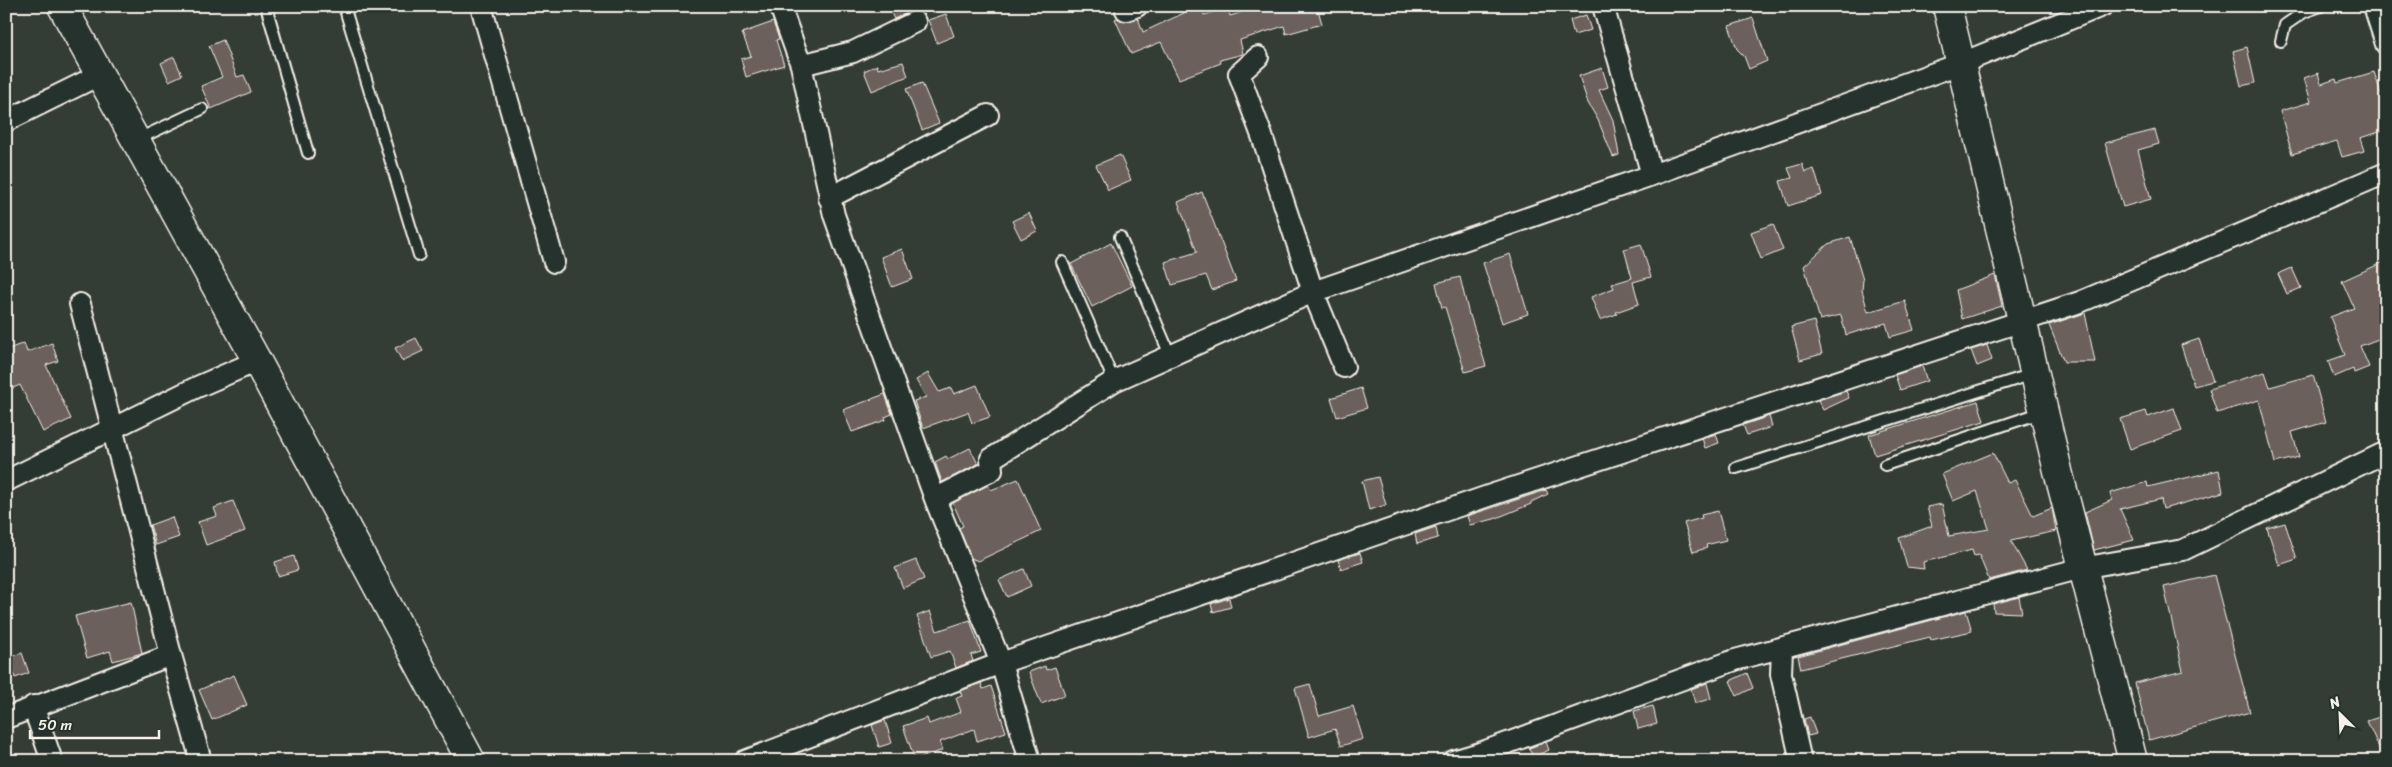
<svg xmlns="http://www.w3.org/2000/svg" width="2392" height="767" font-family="Sriracha,sans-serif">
	<rect width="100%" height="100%" fill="#343c36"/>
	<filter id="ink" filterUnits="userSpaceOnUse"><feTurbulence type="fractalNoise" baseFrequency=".02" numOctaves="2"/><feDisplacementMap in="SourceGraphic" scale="10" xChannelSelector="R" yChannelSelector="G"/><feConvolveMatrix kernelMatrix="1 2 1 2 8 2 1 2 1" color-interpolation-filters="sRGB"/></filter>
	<g filter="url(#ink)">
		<path fill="#6c605c" stroke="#f4f1e8" d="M904,6L907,13L894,19L890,11Z
			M1183,6H1202L1204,15L1228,8L1230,16L1261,6H1317L1322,24L1286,34L1284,26L1240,40L1243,54L1220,60L1221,63L1179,79L1161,42L1131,54L1115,19L1117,18L1124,22L1138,18L1143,32L1184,13Z
			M946,14L954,36L937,43L928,20Z
			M1586,15L1591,30L1574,35L1570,20Z
			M1753,18L1767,61L1749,69L1744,56L1737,49L1729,26Z
			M773,22L779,39L776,40L784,65L746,77L741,59L751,56L742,33Z
			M223,40L237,77L244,75L251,92L211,109L201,86L222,77L209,46Z
			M2247,47L2255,83L2241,86L2233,51Z
			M174,57L182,75L169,81L161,63Z
			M903,62L908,76L872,91L864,71L877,65L878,69Z
			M1602,68L1608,87L1599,90L1613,120L1619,155L1613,157L1598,120L1588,103L1579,76Z
			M2374,72L2386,109V130L2360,138L2364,151L2342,157L2337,141L2292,154L2280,111L2311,102L2304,78L2318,73L2321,84L2336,79L2337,83Z
			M922,83L939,123L922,130L906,89Z
			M2155,130L2159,144L2138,150L2151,199L2123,207L2105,143Z
			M1120,155L1131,180L1108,190L1096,165Z
			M1802,164L1805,172L1814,169L1822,195L1788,206L1780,181L1792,178L1788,168Z
			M1202,192L1236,281L1212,290L1206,275L1172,285L1165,262L1197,252L1178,202Z
			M1029,213L1037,231L1021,239L1012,221Z
			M1773,224L1783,250L1761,259L1751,232Z
			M1850,237L1863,280L1862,290L1868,312L1905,301L1914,330L1890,337L1886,323L1846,335L1841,315L1820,320L1804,266L1828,244Z
			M1111,243L1132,286L1092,307L1071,264Z
			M1641,244L1651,277L1633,282L1639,304L1616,312L1617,314L1600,320L1591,297L1614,288L1612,284L1632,278L1624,249Z
			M902,249L913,279L892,287L881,257Z
			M1510,254L1528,314L1502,323L1483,263Z
			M2386,261V289L2382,291L2386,301V336L2360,346L2369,367L2354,373L2353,369L2334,377L2328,361L2345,355L2330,317L2354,308L2342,281Z
			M2292,268L2301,288L2287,294L2278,274Z
			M1995,275L2002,306L1962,319L1956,290Z
			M1460,277L1469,315H1470L1486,366L1465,372L1445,307L1442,308L1436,283Z
			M2085,313L2095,362H2064L2049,325Z
			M1814,321L1822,354L1800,360L1791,327Z
			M416,338L423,351L402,361L395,348Z
			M2199,339L2213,381L2194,386L2181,345Z
			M24,343L27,352L52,343L58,361L46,365L71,419L43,432L20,385L6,391V350Z
			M1987,345L1992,360L1977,366L1971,350Z
			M1922,366L1927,381L1900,390L1895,375Z
			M2265,372L2270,387L2313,375L2326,422L2292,432L2299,457L2275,463L2259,400L2217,413L2209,389Z
			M928,373L939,392L951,388L954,394L977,385L990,417L972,423L968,412L923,428L914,401L926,397L916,380Z
			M1361,388L1367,408L1337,417L1331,398Z
			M1846,391L1849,398L1823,410L1818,400Z
			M885,394L892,414L885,417L886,420L852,432L843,410Z
			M1978,401L1984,421L1875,455L1869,435Z
			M2174,408L2182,431L2130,449L2120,419L2146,411L2148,417Z
			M1769,416L1772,427L1747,435L1743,425Z
			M1716,434L1719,443L1705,448L1702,438Z
			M970,448L978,464L942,482L935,462L946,456L948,459Z
			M1993,453L2008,483L2015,480L2033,516L2052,508L2056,531L2011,541L2027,570L1989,580L1979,555L1974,556L1972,550L1923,562L1924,569L1907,567L1899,538L1932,526L1927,507L1942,504L1949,536L1989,529L1977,491L1953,501L1942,474Z
			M2219,470L2223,492L2163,509L2161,499L2120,509L2134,540L2094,550L2085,512L2112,500L2110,493L2147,482L2148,487Z
			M1378,477L1386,505L1369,510L1362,481Z
			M1018,479L1041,531L978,561L971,558L959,528L963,526L953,503L988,485L991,490Z
			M1546,490L1548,494L1531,502V504L1494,519L1470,525L1467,516Z
			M233,501L245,531L206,545L198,522L217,516L214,508Z
			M1718,511L1726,540L1706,545L1707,548L1693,552L1684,523L1702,518L1701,515Z
			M172,517L179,537L156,545L150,525Z
			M2285,523L2297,559L2279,565L2267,528Z
			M1436,527L1438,538L1417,544L1415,534Z
			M1360,553L1363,562L1341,569L1338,560Z
			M294,556L298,570L278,576L275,562Z
			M916,560L924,579L903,588L895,568Z
			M1024,569L1031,586L1007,597L999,580Z
			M2214,575L2250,712L2149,740L2135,683L2183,671L2164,587Z
			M2019,597L2022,613L1994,612L1993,604Z
			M1229,598L1231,607L1213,612L1211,604Z
			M131,602L142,653L113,661L110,651L87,658L75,616Z
			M930,611L937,631L970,620L981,652L971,655L973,661L956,668L950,651L931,657L917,616Z
			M1966,611L1972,631L1931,640L1930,637L1801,669L1798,656Z
			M22,653L29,673L15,678L8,658Z
			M1045,666L1046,670L1055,667L1065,695L1041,704L1029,672Z
			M1747,673L1753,688L1737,696L1730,681Z
			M234,675L247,705L212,720L199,690Z
			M981,683L983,689L991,686L1006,732L977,741L974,729L940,742L943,750L915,760L903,726L927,718L929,724L961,712L956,698L962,696L960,691Z
			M1707,683L1711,699L1695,703L1691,689Z
			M1310,684L1319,716L1353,706L1363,739L1341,746L1335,729L1309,737L1295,688Z
			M1653,706L1657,724L1638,729L1634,711Z
			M2386,715V761H2385L2367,721Z
			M1810,717L1816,734L1808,736L1804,719Z
			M885,720L892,743L879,747L872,725Z
			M1546,742L1549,750L1533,757L1529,748Z"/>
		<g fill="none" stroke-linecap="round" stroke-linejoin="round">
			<g stroke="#f4f1e8" stroke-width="14">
				<path id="lane" d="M266,6L308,153
					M344,6L419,255
					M2281,41L2285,25L2304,12L2321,6
					M136,140L202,109
					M1120,237L1170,355
					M1062,262L1114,381
					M1885,465L2043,412
					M1736,468L2033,374"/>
			</g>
			<g stroke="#f4f1e8" stroke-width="24">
				<path id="street" d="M481,6L554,262
					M780,6L801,65L834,215L935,499L1001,663L1030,761
					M1603,6L1652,175
					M2374,6L2386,44
					M1126,10L1137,6
					M1258,57L1239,74L1262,136L1313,292L1344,367
					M801,65L853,52L915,22
					M6,121L99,75
					M829,198L988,115
					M80,304L171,655L201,761
					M6,481L197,387L257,361
					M935,499L992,470L991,459L1114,381L1313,292L1652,175L1962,63L2102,6
					M1782,648L1781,674L1801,761
					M33,706L52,761
					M6,718L171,655
					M745,761L1001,663L1494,494L2080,302L2386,173
					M1453,761L1480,753L1735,660L2082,568L2183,550L2386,452"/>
			</g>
			<g stroke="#f4f1e8" stroke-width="31">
				<path id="secondary" d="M62,6L257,361L471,761
					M1947,6L2059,475L2133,761"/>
			</g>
			<use href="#lane" stroke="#26332d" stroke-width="10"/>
			<use href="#street" stroke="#26332d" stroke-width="20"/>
			<use href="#secondary" stroke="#26332d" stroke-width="28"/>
		</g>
	</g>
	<rect width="2392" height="767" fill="none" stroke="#26332d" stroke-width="25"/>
	<rect x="12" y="12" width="2367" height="742" fill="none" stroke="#f4f1e8" stroke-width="2" filter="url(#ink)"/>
	<g transform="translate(2340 714) rotate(336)" stroke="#26332d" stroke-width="4" paint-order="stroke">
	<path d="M0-4L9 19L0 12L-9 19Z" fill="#f4f1e8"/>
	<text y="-8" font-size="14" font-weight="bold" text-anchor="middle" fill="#f4f1e8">N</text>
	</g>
	<path d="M30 730v8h129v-8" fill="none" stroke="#f4f1e8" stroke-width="2.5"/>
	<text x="38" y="730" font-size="15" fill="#f4f1e8" stroke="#26332d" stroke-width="4" paint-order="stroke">50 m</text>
</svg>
